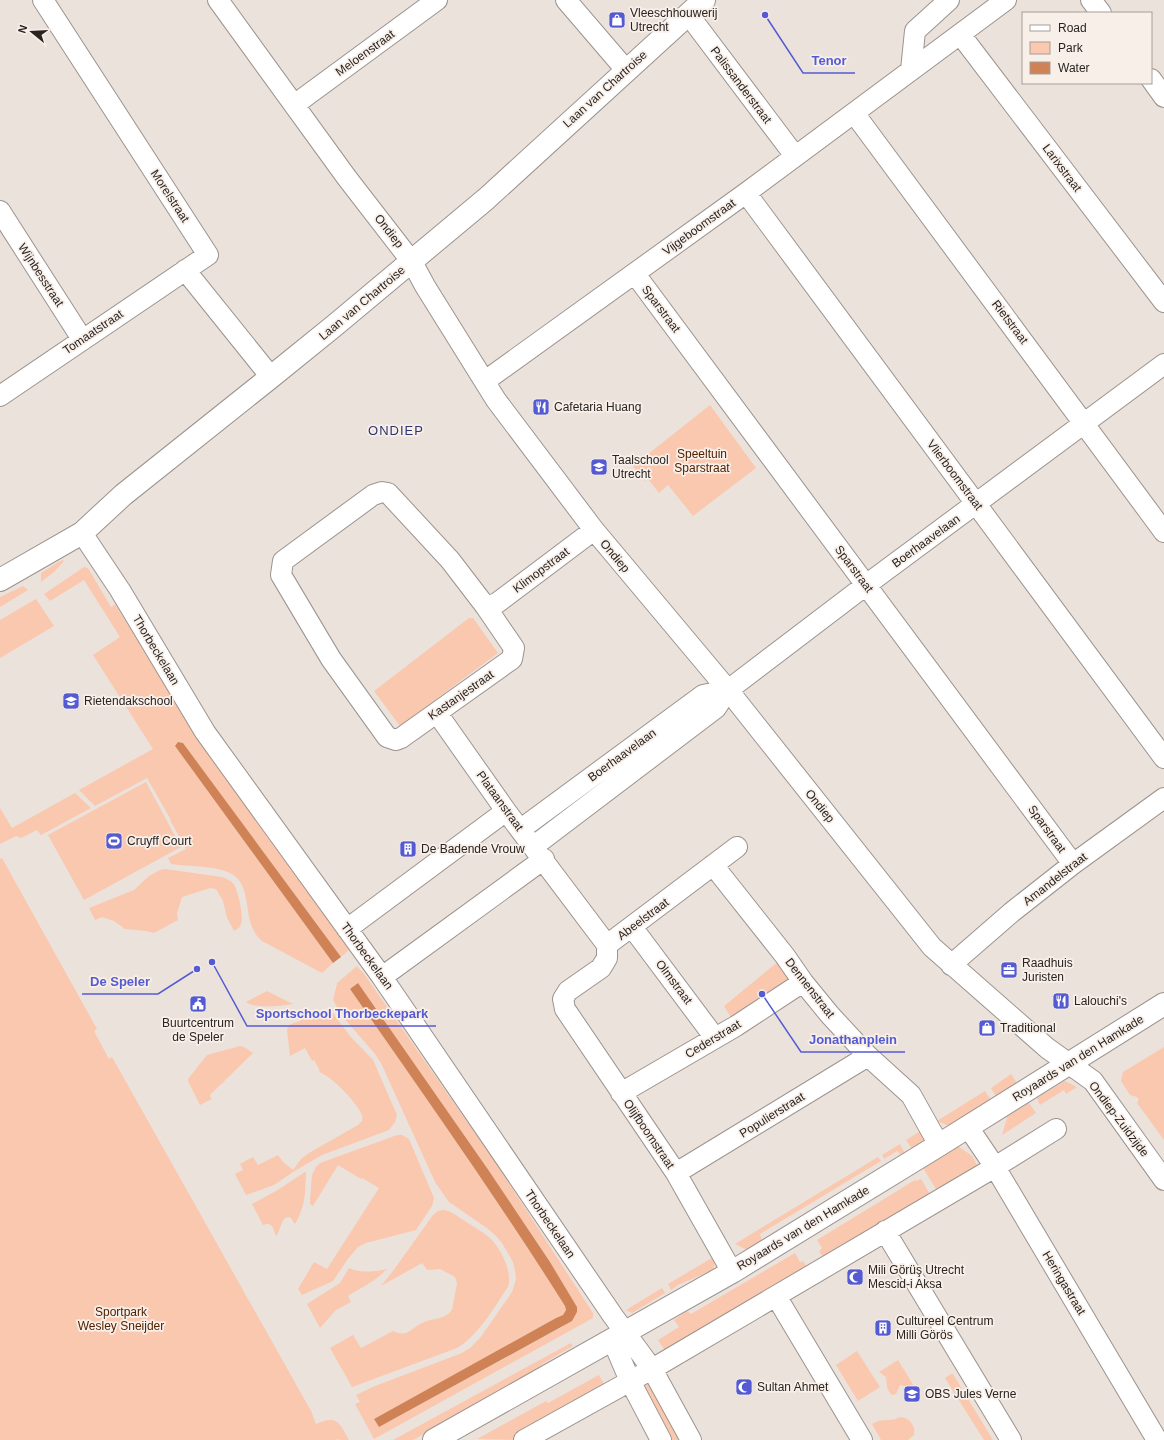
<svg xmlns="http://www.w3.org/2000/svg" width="1164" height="1440" font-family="Arial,sans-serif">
	<rect width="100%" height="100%" fill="#ece2dc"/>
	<path fill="#f9c8ae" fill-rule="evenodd" d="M710,405L756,468L693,516L668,485L659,493L648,479L645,481L633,466Z
		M62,560L64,561L54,572L41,582V573Z
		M84,567L88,568L111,607L115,604L191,727L349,950L341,957L183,743L180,742L175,746L333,963L322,973L262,941C258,937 255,934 253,929C244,911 251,881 228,872C210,865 189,867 171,864L168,858L186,849L170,820H171L147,778L95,806L79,790L153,749L93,655L120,637L84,580L50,601L44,594Z
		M23,586L28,590L0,607V597Z
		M36,599L54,626L0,658V620Z
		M469,618H473L498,653L400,726L374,691Z
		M146,782L181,847L84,900L48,835Z
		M75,793L91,808L41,835L37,830L21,838L16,836L0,844V808L12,828Z
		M2,858L97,1029L94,1031L109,1059L112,1057L311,1411L316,1424C337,1415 339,1422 349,1440H339L338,1439L336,1440H0V859Z
		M165,869L222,877C226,879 230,880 233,883C238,889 244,917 241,924C240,928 237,929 234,931L227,918L223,901L216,889L210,888L182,897L177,913L178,920L154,933L146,931L125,929L114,921L102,917L95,920L89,908L134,890L149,876L160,870Z
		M785,956L803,982L736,1026L724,1006Z
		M357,966L361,971H362L493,1159L593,1313V1318L374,1439L355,1404L360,1402L356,1395L375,1386L462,1353L470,1348L480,1338L512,1292L516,1279L515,1271L513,1262L502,1243L497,1237L487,1228L449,1202L435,1182L381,1063L375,1054L343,1017L333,1000L337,984H336ZM358,983L487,1168L550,1262L577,1307V1312L562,1327L379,1427L374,1419L556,1318L563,1315L566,1310L565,1306C497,1198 423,1094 350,989Z
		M267,991L293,1004C281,1006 255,1009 246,1002Z
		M326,1011L332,1012L350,1036L373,1060L397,1115L395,1122L389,1130L322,1155L293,1172L274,1185L246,1195L235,1174L243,1170L240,1164L253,1157L258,1165L278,1155L283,1162L293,1170L301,1159L309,1153L358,1125L362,1121C362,1119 363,1117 362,1115C358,1104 329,1073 318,1072L320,1071L314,1060L312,1061L305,1048L290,1056L287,1030L289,1025Z
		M240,1046L244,1047L253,1053L211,1094L210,1096L212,1099L200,1105L188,1081V1079L207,1055Z
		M1164,1047V1140L1137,1103L1139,1100L1137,1097L1130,1095L1121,1081L1123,1072Z
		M1011,1074L1017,1083L996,1096L991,1088Z
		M1065,1081L1077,1087L1066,1094L1064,1090L1040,1105L1037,1098Z
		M985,1091L991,1100L949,1126L937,1121Z
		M1029,1103L1036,1113L1002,1135L1007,1118L1006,1117Z
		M922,1130L925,1142L912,1149L906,1140Z
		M397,1135H402L409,1139L434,1198L432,1206L416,1230L366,1243L358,1247L347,1260L333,1281L302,1295L298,1289L314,1262L327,1269L379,1188L362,1178L361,1179L338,1165L313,1206L310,1204V1200L312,1175L316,1167L320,1163Z
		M900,1144L905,1153L901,1155L897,1151L884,1159L882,1155Z
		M958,1146L972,1156L979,1168L939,1194L923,1168Z
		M878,1157L881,1161L760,1234L762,1241L747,1250L735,1244Z
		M305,1172H306C305,1193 306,1205 295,1224L290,1217L285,1218C280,1224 280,1231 276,1236C273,1229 273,1221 263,1225L252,1204L276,1191Z
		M921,1179L932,1198L850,1248L846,1242L829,1252L833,1258L826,1262L819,1251L822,1248L817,1240L915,1180L916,1181Z
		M443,1210C452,1211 458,1217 465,1221C473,1227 484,1232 491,1239C501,1249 513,1273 508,1287C494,1307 479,1335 457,1348L352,1387L330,1348L353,1335L361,1348L393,1331C397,1333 401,1334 406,1333C411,1331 417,1325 422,1323C432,1318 445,1320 452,1310L457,1283L455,1277L440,1269L427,1270L422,1263L381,1286L393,1271L433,1215L438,1211Z
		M795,1253L800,1262L803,1261L810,1272L669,1357L658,1340L679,1327L674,1320L687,1311L691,1314Z
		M717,1255L713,1270L678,1285L671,1290L668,1284Z
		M349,1268C359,1273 376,1272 387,1269C376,1281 362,1287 348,1296L351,1302L336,1310L320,1328L307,1304L340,1283Z
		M662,1288L665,1293L632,1313L626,1310Z
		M571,1343L573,1346L544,1363L530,1375L413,1440H393Z
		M857,1351L880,1387L858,1401L836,1365Z
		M898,1360L914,1386L910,1387L900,1385L896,1394L892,1395C886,1390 887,1383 886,1377L879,1372Z
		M652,1369L691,1440H661L631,1381Z
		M951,1374H953L993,1440H984L945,1378Z
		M599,1375L608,1391L519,1440L477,1439L546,1401L548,1403Z
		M900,1417C910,1418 916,1426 914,1435L908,1440H881L872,1424C883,1417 889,1423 900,1417Z"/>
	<path fill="#cf8256" d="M178,742L183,743L341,957L333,963L175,746Z
		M358,983L487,1168L550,1262L577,1307V1312L572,1321L379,1427L374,1419L556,1318L563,1315L566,1310L565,1306C497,1198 423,1094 350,989Z"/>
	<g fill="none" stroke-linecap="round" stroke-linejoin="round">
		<g stroke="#9c938e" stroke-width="22">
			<path id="minor" d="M218,0L347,178L412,262L425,286L496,400L594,530L728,690L932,947L1047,1048L1093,1081L1164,1180
				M566,0L626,70
				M1091,0L1101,13
				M688,14L795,156
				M960,34L1164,302
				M911,70L915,31L949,0
				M1151,79L1164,97
				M294,105L437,0
				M854,113L1164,532
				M746,193L1164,758
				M0,211L82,339
				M185,270L271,377
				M635,274L1073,864
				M485,381L746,193L1006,0
				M0,396L208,255L43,0
				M382,492L388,493L450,560L486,607L514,648L512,659L401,738L396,740L387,737L331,659L281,575L283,561L373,495Z
				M82,533L120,590L205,732L382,977L613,1316L652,1369L691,1440
				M486,607L497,603L594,530
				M437,713L506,811L607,945
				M521,829L703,695L728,690
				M534,846L716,708L728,690L866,585L1164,364
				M713,865L785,956L803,982L830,1015L868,1056L911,1095L939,1145
				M632,927L715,1038
				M347,929L506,811
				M951,965L1012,912L1073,864L1164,798
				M382,977L544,859
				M621,1093L736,1026L803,982
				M968,1127L995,1167L1157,1440
				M676,1173L868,1056
				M885,1231L1011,1440
				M732,1272L676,1173L565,1009L563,999L568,991L601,968L607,958V945L737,847
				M776,1296L862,1440
				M612,1339L630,1381L661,1440
				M524,1440L652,1369L995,1167L1056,1129"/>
		</g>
		<g stroke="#9c938e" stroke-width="24">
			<path id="tertiary" d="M0,580L82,533L123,495L271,377L334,326L486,199L704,0
				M434,1440L732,1272L939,1145L1164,1004"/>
		</g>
		<use href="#minor" stroke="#fff" stroke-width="20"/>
		<use href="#tertiary" stroke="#fff" stroke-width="22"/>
	</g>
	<defs>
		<g id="shop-square" transform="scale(0.9)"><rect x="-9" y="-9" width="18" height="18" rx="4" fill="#545bd2" stroke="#f9efe9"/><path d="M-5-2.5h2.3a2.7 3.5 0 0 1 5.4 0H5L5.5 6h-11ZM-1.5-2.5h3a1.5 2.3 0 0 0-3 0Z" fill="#fff"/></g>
		<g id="restaurant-square" transform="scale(0.9)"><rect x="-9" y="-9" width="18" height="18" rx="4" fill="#545bd2" stroke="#f9efe9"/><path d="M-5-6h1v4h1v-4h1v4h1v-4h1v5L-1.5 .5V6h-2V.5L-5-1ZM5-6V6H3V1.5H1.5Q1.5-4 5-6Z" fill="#fff"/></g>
		<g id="school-square" transform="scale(0.9)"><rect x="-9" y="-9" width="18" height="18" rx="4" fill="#545bd2" stroke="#f9efe9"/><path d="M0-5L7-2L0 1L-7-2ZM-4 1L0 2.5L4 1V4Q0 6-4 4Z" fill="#fff"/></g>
		<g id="stadium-square" transform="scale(0.9)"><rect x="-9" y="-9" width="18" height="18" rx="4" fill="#545bd2" stroke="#f9efe9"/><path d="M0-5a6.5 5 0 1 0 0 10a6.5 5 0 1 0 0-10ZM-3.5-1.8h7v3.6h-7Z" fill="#fff"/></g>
		<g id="building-square" transform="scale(0.9)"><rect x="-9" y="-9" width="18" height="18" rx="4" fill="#545bd2" stroke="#f9efe9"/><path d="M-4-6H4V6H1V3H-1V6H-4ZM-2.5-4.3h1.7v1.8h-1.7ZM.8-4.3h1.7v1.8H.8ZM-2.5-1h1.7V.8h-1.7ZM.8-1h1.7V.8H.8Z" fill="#fff"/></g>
		<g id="office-square" transform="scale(0.9)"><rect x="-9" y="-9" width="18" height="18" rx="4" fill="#545bd2" stroke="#f9efe9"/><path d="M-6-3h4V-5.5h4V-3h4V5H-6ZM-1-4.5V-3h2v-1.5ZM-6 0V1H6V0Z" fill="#fff"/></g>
		<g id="civic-square" transform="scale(0.9)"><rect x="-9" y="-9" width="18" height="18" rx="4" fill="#545bd2" stroke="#f9efe9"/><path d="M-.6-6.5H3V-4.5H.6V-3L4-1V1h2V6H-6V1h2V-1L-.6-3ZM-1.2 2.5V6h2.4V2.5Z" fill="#fff"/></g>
		<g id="mosque-square" transform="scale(0.9)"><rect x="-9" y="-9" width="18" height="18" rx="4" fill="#545bd2" stroke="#f9efe9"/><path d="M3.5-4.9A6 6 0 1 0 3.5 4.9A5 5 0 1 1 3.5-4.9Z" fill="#fff"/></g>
	</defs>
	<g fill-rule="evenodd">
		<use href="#shop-square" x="617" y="20"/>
		<use href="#restaurant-square" x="541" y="407"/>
		<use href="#school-square" x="599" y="467"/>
		<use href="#school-square" x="71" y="701"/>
		<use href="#stadium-square" x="114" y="841"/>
		<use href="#building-square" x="408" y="849"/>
		<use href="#office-square" x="1009" y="970"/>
		<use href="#restaurant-square" x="1061" y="1001"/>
		<use href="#civic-square" x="198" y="1004"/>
		<use href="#shop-square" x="987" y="1028"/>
		<use href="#mosque-square" x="855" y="1277"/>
		<use href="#building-square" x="883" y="1328"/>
		<use href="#mosque-square" x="744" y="1387"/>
		<use href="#school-square" x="912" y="1394"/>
	</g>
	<g text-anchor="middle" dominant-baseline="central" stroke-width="3.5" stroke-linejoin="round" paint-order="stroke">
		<g font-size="12" fill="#272422" stroke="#f9efe9" text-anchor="start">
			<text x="630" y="13">Vleeschhouwerij<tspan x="630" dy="14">Utrecht</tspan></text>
			<text x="554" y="407">Cafetaria Huang</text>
			<text x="612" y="460">Taalschool<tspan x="612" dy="14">Utrecht</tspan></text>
			<text x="84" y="701">Rietendakschool</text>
			<text x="127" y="841">Cruyff Court</text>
			<text x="421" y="849">De Badende Vrouw</text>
			<text x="1022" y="963">Raadhuis<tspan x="1022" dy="14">Juristen</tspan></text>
			<text x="1074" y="1001">Lalouchi's</text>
			<text x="198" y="1023" text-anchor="middle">Buurtcentrum<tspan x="198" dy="14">de Speler</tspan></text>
			<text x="1000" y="1028">Traditional</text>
			<text x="868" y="1270">Mili Görüş Utrecht<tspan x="868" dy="14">Mescid-i Aksa</tspan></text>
			<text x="896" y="1321">Cultureel Centrum<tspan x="896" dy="14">Milli Görös</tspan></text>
			<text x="757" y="1387">Sultan Ahmet</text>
			<text x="925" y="1394">OBS Jules Verne</text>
		</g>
		<g font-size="12" fill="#272422" stroke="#f9efe9">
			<text transform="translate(365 53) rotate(-36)">Meloenstraat</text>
			<text transform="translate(741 85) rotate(53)">Palissanderstraat</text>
			<text transform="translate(605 89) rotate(-42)">Laan van Chartroise</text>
			<text transform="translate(1062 168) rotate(53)">Larixstraat</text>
			<text transform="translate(170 196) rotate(57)">Morelstraat</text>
			<text transform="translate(699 227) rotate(-36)">Vijgeboomstraat</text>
			<text transform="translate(389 231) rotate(52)">Ondiep</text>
			<text transform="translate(41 275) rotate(57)">Wijnbesstraat</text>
			<text transform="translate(362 303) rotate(-40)">Laan van Chartroise</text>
			<text transform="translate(661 309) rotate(53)">Sparstraat</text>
			<text transform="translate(1010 322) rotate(53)">Rietstraat</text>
			<text transform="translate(93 332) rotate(-34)">Tomaatstraat</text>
			<text transform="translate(955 475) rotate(53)">Vlierboomstraat</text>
			<text transform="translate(926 541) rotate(-36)">Boerhaavelaan</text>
			<text transform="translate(615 556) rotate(50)">Ondiep</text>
			<text transform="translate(854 569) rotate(53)">Sparstraat</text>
			<text transform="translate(541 570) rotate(-37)">Klimopstraat</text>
			<text transform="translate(156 650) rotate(59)">Thorbeckelaan</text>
			<text transform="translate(461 695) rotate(-35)">Kastanjestraat</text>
			<text transform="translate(622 755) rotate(-36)">Boerhaavelaan</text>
			<text transform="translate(500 801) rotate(54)">Plataanstraat</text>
			<text transform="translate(820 806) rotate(51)">Ondiep</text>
			<text transform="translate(1047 829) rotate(54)">Sparstraat</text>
			<text transform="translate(1055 879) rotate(-38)">Amandelstraat</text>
			<text transform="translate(643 919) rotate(-37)">Abeelstraat</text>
			<text transform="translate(367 956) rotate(54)">Thorbeckelaan</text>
			<text transform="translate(674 982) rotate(53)">Olmstraat</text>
			<text transform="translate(810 988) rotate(52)">Dennenstraat</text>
			<text transform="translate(713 1039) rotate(-31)">Cederstraat</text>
			<text transform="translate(1078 1058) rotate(-32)">Royaards van den Hamkade</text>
			<text transform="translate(772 1115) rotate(-32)">Populierstraat</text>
			<text transform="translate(1119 1119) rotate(53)">Ondiep-Zuidzijde</text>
			<text transform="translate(649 1134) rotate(56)">Olijfboomstraat</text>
			<text transform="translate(550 1224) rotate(56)">Thorbeckelaan</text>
			<text transform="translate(803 1228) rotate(-31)">Royaards van den Hamkade</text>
			<text transform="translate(1064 1283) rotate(59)">Heringastraat</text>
		</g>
		<g font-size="12" fill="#522100" stroke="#f9efe9">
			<text x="702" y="454">Speeltuin<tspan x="702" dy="14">Sparstraat</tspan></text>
			<text x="121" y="1312">Sportpark<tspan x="121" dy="14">Wesley Sneijder</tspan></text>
		</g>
		<g font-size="13" letter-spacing="1" fill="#2f356f" stroke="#f9efe9">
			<text x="396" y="430">ONDIEP</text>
		</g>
	</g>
	<path fill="none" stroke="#545bd2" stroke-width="1.5" d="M765 15L803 73H855M197 969L158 994H82M212 962L247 1026H436M762 994L801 1052H905"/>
	<g fill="#545bd2" stroke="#f9efe9" stroke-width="1.5">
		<circle cx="765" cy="15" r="4"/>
		<circle cx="197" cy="969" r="4"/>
		<circle cx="212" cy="962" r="4"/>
		<circle cx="762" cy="994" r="4"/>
	</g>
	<g font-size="13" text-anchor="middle" font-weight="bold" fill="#545bd2" stroke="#f9efe9" stroke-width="3.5" stroke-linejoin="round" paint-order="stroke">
		<text x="829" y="65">Tenor</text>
		<text x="120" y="986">De Speler</text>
		<text x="342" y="1018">Sportschool Thorbeckepark</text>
		<text x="853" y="1044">Jonathanplein</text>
	</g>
	<rect x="1022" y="12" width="130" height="72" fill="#f9efe9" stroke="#a59e99"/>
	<rect x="1030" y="25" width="20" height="6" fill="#ffffff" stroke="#a59e99"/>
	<text x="1058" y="32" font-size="12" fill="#272422">Road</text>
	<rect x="1030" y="42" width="20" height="12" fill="#f9c8ae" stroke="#a59e99"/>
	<text x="1058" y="52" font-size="12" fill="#272422">Park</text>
	<rect x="1030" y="62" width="20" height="12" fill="#cf8256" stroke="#a59e99"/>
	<text x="1058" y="72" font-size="12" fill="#272422">Water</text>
	<g transform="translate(32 32) rotate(288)" stroke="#f9efe9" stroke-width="3" paint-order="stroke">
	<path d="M0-3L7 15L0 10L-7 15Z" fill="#272422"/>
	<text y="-6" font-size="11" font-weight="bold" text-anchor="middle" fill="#272422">N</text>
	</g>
</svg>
